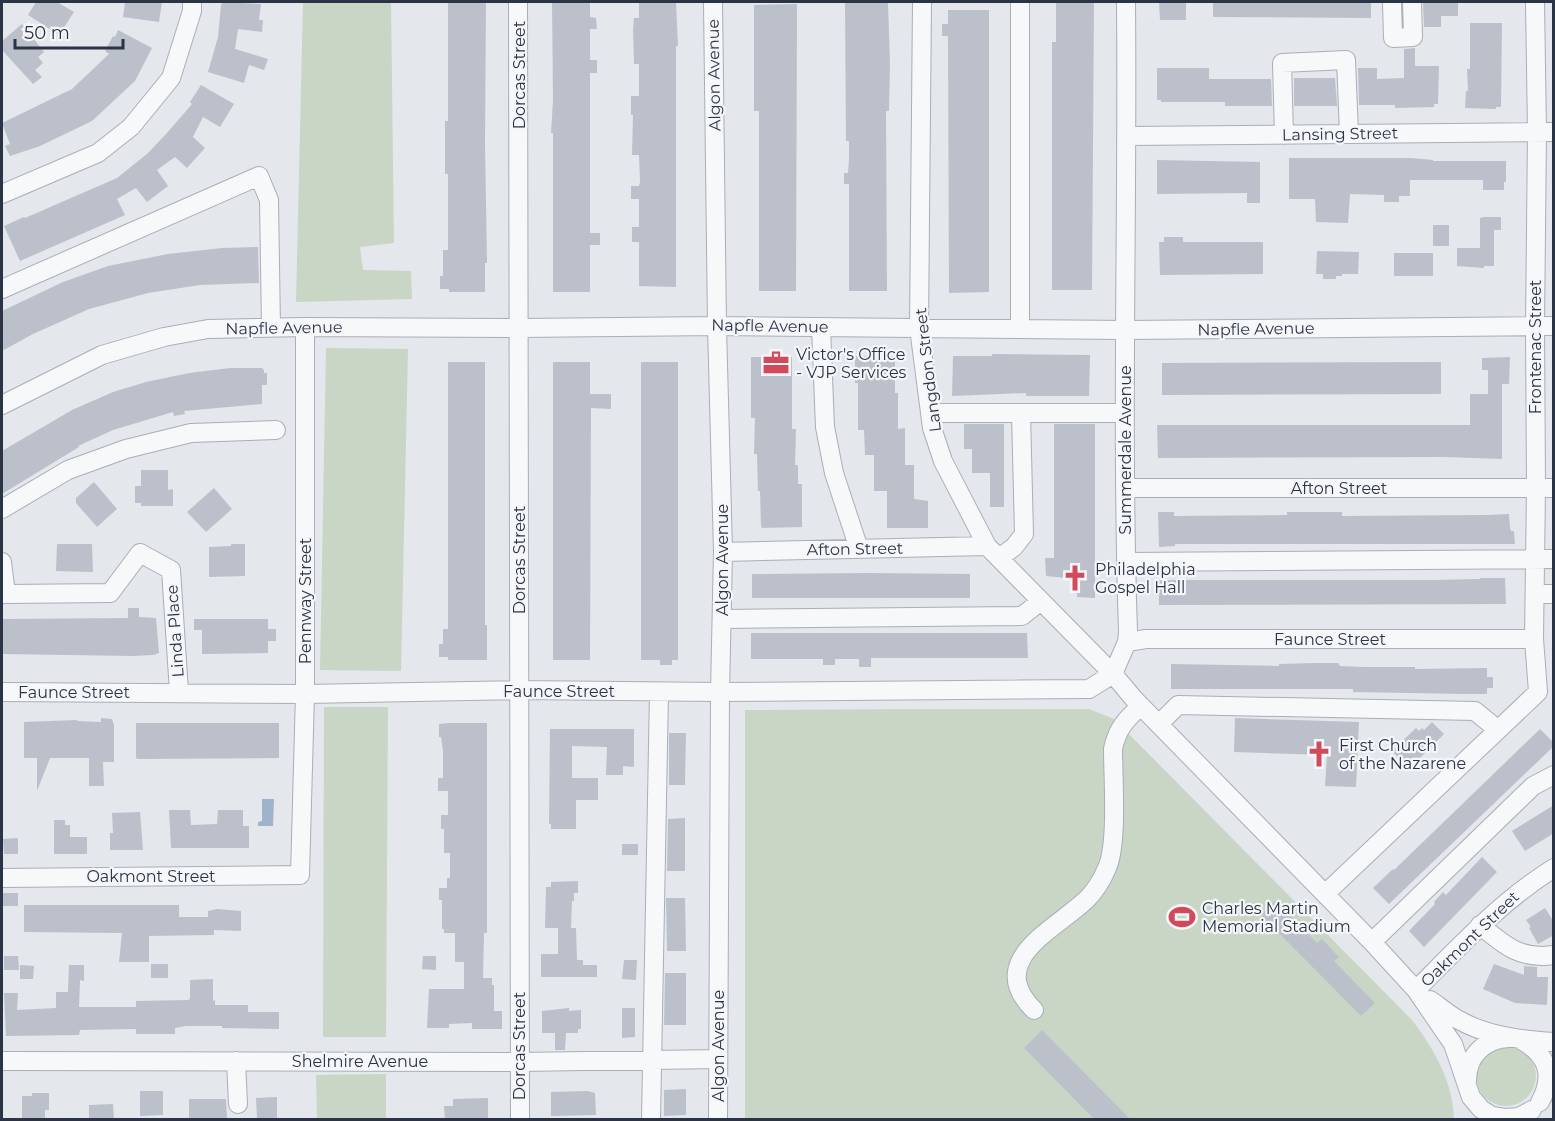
<svg xmlns="http://www.w3.org/2000/svg" width="1555" height="1121" font-family="Montserrat,sans-serif">
	<rect width="100%" height="100%" fill="#e4e7ec"/>
	<path fill="#c9d6c5" d="M303,2H391L394,243L360,247L363,270L411,271L412,299L296,302Z
		M326,348L408,349L401,671L320,670Z
		M324,707H388L386,1037H323Z
		M918,709H1089L1114,719L1412,1020C1434,1049 1453,1082 1454,1119H745V710Z
		M1476 1076a30 30 0 1 1 60 0a30 30 0 1 1-60 0Z
		M386,1074V1119H317L316,1075Z"/>
	<path fill="#9fb4cc" d="M262,799H274L273,826H258V822L262,821Z"/>
	<path fill="#bbc0ca" d="M36,2H57L74,12L59,35L28,15Z
		M125,2H162L159,22L123,17Z
		M223,2L261,4L259,20H263L262,32L238,29L235,49L268,59L264,70L249,65L244,83L208,72L218,37L221,5Z
		M448,2H486L485,143L487,263H485V292H449V289H440V276H443V250H448V174H445V121H448Z
		M552,2H590V17L596,18L597,29H590V60H597V73H590V233H600V245H590V292H553V133H551L553,100Z
		M639,2H676L678,46H676V287L639,286V242H632V227H639V199H631V186H639L640,182L639,155H632L633,115H631V96H639V64H634L633,29L634,18H639Z
		M1056,2H1094L1092,290H1052V42H1056Z
		M1159,2H1186V20H1160Z
		M1213,2H1371V18L1213,17Z
		M1423,2H1458V16H1441V27H1424Z
		M845,3H888L890,64L889,111H886L887,291H849V184H844V173H848L849,159V141H846Z
		M797,4L796,291H759V111H754V5Z
		M948,10H989V292L949,293L948,36H942V24H948Z
		M1470,23H1502L1501,107H1496V109L1465,108L1466,91H1468L1467,69H1470Z
		M22,24L44,52L38,57L43,63L35,70L42,77L33,84L2,50V41Z
		M118,30L152,48L135,81L92,121L40,146L10,156L5,146L10,144L2,123L72,89L109,54L105,51L113,36L115,37Z
		M1415,48V66H1439L1438,104H1434V107L1395,108V105H1359L1358,68H1377V79L1404,78V49Z
		M1157,68H1209V79H1271L1272,106H1225V102H1161V100H1157Z
		M1294,78H1335L1337,106H1294Z
		M201,85L234,104L220,127L203,117L193,137L205,148L187,168L175,157L157,170L168,186L147,202L136,188L117,199L125,215L20,261L4,226L24,217L25,218L117,178L148,153L167,133L192,104L190,102Z
		M1289,158H1410L1433,160V161H1506V182H1504V190H1483V180H1410V196H1399V202H1384V195L1350,194L1348,223L1316,222L1315,199H1289Z
		M1157,160L1260,162V203H1247V193L1157,194Z
		M1483,217H1501V230H1494V266H1484V268L1457,266V248H1480V218Z
		M1433,225H1449V246H1433Z
		M1164,237H1183V242H1263V274L1160,275L1159,242H1164Z
		M258,247L259,283L200,285L148,293L115,302L89,309L33,334L2,351V311L63,282L108,266L168,254L222,248Z
		M1317,251L1359,252L1358,274H1342V276H1336V279H1323V274H1316Z
		M1394,253H1433V276H1394Z
		M992,354L1090,355L1089,396H1026V393L952,396L953,356H992Z
		M855,356H895V393H898V429L905,428V465H914V499L928,501V528H887V491H874V455H865L864,430H858V383H855Z
		M751,357H792V429H796L795,465H798V484H802V527L762,528L761,526L760,491H758L757,454H754L755,418H751Z
		M1510,357L1509,384H1502V459L1444,457L1158,458L1157,425H1470V394H1488V370H1482V358Z
		M448,362H485V625H487V660H448V657H439V644H443V629H448Z
		M553,362H590V394H611V409L591,408L590,660H553Z
		M641,362H678V660H672V665H660V660H641Z
		M1441,362V394L1162,395V363Z
		M230,368H262L264,370V373H267V385H262V404L184,411L185,414L174,416L173,412L113,430L78,446L79,447L2,494V451L72,410L113,392L146,382L189,373Z
		M964,424H1004V507H990V473H972V449H964Z
		M1054,424H1095V598L1077,597V579L1046,576L1045,558H1054Z
		M141,470H168V490L173,489V506H141V503H135V486H141Z
		M94,482L117,509L97,527L76,503V498Z
		M214,488L232,509L206,532L187,512Z
		M1158,512H1174V516L1287,515V512H1342V516L1487,515L1509,514L1510,528L1511,531H1514L1515,544H1175V546L1159,547Z
		M57,544H92L93,572L56,571Z
		M231,544H245V576L209,577V547L231,546Z
		M867,573L970,574V598H752V574Z
		M1480,578H1505L1506,604L1159,605V580H1434L1480,579Z
		M128,608H139V617L156,618L159,653L153,655L132,656L2,654V619L128,618Z
		M194,619H268V629H276V641H268V653L202,654V630H194Z
		M751,633H1027L1028,658H871V667H859V659H835V665H823V659H751Z
		M1315,663H1338L1340,666L1364,667H1415V669L1487,668V677H1493V688H1487V694H1462L1353,692V689H1171V664L1279,666V664Z
		M101,718L112,719L114,725V762H103L104,786H89V758H50L37,791V758H24V722L77,720V721L101,722Z
		M1235,718L1359,722L1356,787L1325,786L1327,755L1234,752Z
		M1432,722L1444,734L1409,769L1392,751L1416,728L1419,731L1422,728L1424,730Z
		M136,723H279V758L138,759L136,758Z
		M449,723H487V933H484L483,978H492V985H494V1011H502V1029H472V1023L449,1024V1028H427L429,989H464V962H455V933H444V929H442V900H439V888H447V878H450V853H444V829H441V815H448V791H438V778H443V751L441,737H439V724Z
		M550,729H634V767L623,766V775H606L607,747L572,746V778H598V800H576V829H551V824H549Z
		M1540,729L1554,743V746L1389,904L1373,888L1393,869L1394,870Z
		M669,733H686L685,785H669Z
		M1554,805V833L1525,851L1512,831Z
		M169,810H190L191,825L217,824L218,810H243V826H249V848H171Z
		M140,812L143,850H110V833H113L112,813Z
		M685,818V871H667L668,819Z
		M54,820H65V825H70V837H87V854H54Z
		M18,838V854H4L3,839Z
		M622,844H638V855H622Z
		M1482,857L1497,872L1424,947L1409,931L1435,904L1434,902L1443,892L1446,895Z
		M578,881V893H574V901H572L571,928H576L577,960H583V965H597V977H541V954H558V928H545L546,887H551V882Z
		M2,893H18V906H2Z
		M666,898H685L686,951H667Z
		M1275,901L1317,943L1322,939L1339,957L1334,961L1375,1003L1361,1016L1261,915Z
		M24,905H179V917H208V911L217,909L241,911V931L214,930V935L149,936V962H119L122,933L24,932Z
		M1545,908L1554,922V935L1538,944L1529,928L1531,927L1526,920Z
		M4,956H18L19,970H4Z
		M423,956H436V970L422,969Z
		M624,960H637L636,980L622,979Z
		M151,964H168V978H151Z
		M1494,964L1524,975V966L1537,967V977H1548L1547,1005L1515,1003L1483,989Z
		M20,965L34,966L33,979H20Z
		M69,965H84V981L80,980L79,1007H136V1001L188,1000L190,999V980L213,979V1001L215,1000V1005H248V1012H279V1029L222,1028V1026H186L175,1028V1034H136V1029L80,1030L79,1035L6,1036L4,993H18L17,1010L56,1008V992H68Z
		M665,973H686V1025H664Z
		M569,1008V1011L581,1010V1029H578V1033H566L565,1050H555V1033H542V1011Z
		M622,1008H635V1037L622,1038Z
		M1042,1030L1130,1119H1094L1024,1048Z
		M686,1089V1115L664,1116V1090Z
		M140,1091H163V1115L140,1116Z
		M588,1091L595,1093L596,1115L551,1116V1092Z
		M32,1093H49V1110H45V1119H22V1096H32Z
		M277,1097V1119H257L256,1098Z
		M488,1098V1119H445L444,1106H453V1099Z
		M189,1099H226L227,1119H189Z
		M113,1104L114,1119H89V1105Z"/>
	<g fill="none" stroke-linecap="round" stroke-linejoin="round">
		<g stroke="#a9aeb7" stroke-width="20">
			<path id="minor" d="M518,2L520,1120
				M713,2L717,326L723,552L720,692L718,1120
				M922,2L919,328L932,428L943,461L987,546L1113,674L1134,699L1372,942L1416,990L1453,1044L1471,1097L1481,1109L1492,1116L1505,1118L1519,1117L1532,1110
				M1020,2V329
				M1392,2L1393,38L1413,37L1412,2
				M1535,2L1537,132L1535,326L1536,488L1534,639L1538,692
				M1284,135L1282,63L1346,60L1349,134
				M1127,136L1554,132
				M2,194L98,153L131,127L171,78L192,11V2
				M2,289L259,176L269,200L271,328
				M821,327L825,427L834,473L859,549
				M2,405L102,355L164,337L208,329L305,327L519,328L717,326L1125,330L1554,326
				M930,413H1125
				M1125,488H1554
				M2,509L68,470L126,449L191,433L276,430
				M723,552L987,546
				M999,558L1014,547L1024,534L1021,413
				M2,562L6,594H2
				M1126,562L1554,559
				M6,594L110,593L140,553L171,570L179,692
				M1535,594H1554
				M722,619L1022,616L1041,601
				M1127,642L1146,639H1534
				M1113,674L1127,642L1128,632C1121,422 1128,212 1126,2
				M2,692L305,694L519,690L720,692L1089,689L1113,674
				M1159,724L1178,705L1475,711L1498,730
				M2,878L300,875L305,694V327
				M1325,894L1538,692
				M1480,925C1504,945 1520,960 1554,955
				M1372,942L1533,786L1554,775
				M1416,990C1460,946 1501,901 1554,868
				M1430,1000C1439,1006 1448,1014 1457,1019C1486,1036 1521,1040 1554,1042
				M1034,1010C984,960 1055,930 1087,899C1096,890 1102,880 1107,868C1118,844 1113,778 1113,749C1117,729 1126,719 1141,706
				M1521,1040C1547,1054 1555,1075 1540,1102
				M2,1061L519,1062L718,1059
				M236,1061L238,1104
				M1467,1081C1467,1056 1484,1039 1509,1038
				M651,1120L659,692"/>
		</g>
		<use href="#minor" stroke="#f7f8fa" stroke-width="18"/>
	</g>
	<defs>
		<g id="office-bare" transform="scale(2.07)"><path d="M-6-3h4V-5.5h4V-3h4V5H-6ZM-1-4.5V-3h2v-1.5ZM-6 0V1H6V0Z" fill="#d1495b" stroke="#f4f6f9" stroke-width="2.5" paint-order="stroke"/></g>
		<g id="church-bare" transform="scale(2.07)"><path d="M-1.2-6h2.4v3.5h3.3v2.4h-3.3V6h-2.4V-.1h-3.3v-2.4h3.3Z" fill="#d1495b" stroke="#f4f6f9" stroke-width="2.5" paint-order="stroke"/></g>
		<g id="stadium-bare" transform="scale(2.07)"><path d="M0-5a6.5 5 0 1 0 0 10a6.5 5 0 1 0 0-10ZM-3.5-1.8h7v3.6h-7Z" fill="#d1495b" stroke="#f4f6f9" stroke-width="2.5" paint-order="stroke"/></g>
	</defs>
	<g fill-rule="evenodd">
		<use href="#office-bare" x="776" y="363"/>
		<use href="#church-bare" x="1075" y="578"/>
		<use href="#church-bare" x="1319" y="754"/>
		<use href="#stadium-bare" x="1182" y="917"/>
	</g>
	<g text-anchor="middle" dominant-baseline="central" stroke-width="4.5" stroke-linejoin="round" paint-order="stroke">
		<g font-size="16" fill="#2b3445" stroke="#f4f6f9">
			<text transform="translate(519 75) rotate(-90)">Dorcas Street</text>
			<text transform="translate(714 75) rotate(-91)">Algon Avenue</text>
			<text transform="translate(1340 134) rotate(-1)">Lansing Street</text>
			<text transform="translate(770 326) rotate(1)">Napfle Avenue</text>
			<text transform="translate(284 328) rotate(-1)">Napfle Avenue</text>
			<text transform="translate(1256 329) rotate(-1)">Napfle Avenue</text>
			<text transform="translate(1535 347) rotate(-90)">Frontenac Street</text>
			<text transform="translate(928 370) rotate(-97)">Langdon Street</text>
			<text transform="translate(1125 450) rotate(-90)">Summerdale Avenue</text>
			<text x="1339" y="488">Afton Street</text>
			<text transform="translate(855 549) rotate(-1)">Afton Street</text>
			<text transform="translate(519 560) rotate(-90)">Dorcas Street</text>
			<text transform="translate(722 560) rotate(-90)">Algon Avenue</text>
			<text transform="translate(305 601) rotate(-90)">Pennway Street</text>
			<text transform="translate(175 631) rotate(-94)">Linda Place</text>
			<text x="1330" y="639">Faunce Street</text>
			<text x="559" y="691">Faunce Street</text>
			<text x="74" y="692">Faunce Street</text>
			<text x="151" y="876">Oakmont Street</text>
			<text transform="translate(1470 939) rotate(-44)">Oakmont Street</text>
			<text transform="translate(519 1046) rotate(-90)">Dorcas Street</text>
			<text transform="translate(718 1046) rotate(-90)">Algon Avenue</text>
			<text x="360" y="1061">Shelmire Avenue</text>
		</g>
		<g font-size="16" fill="#2b3445" stroke="#f4f6f9" text-anchor="start">
			<text x="796" y="354">Victor's Office<tspan x="796" dy="18">- VJP Services</tspan></text>
			<text x="1095" y="569">Philadelphia<tspan x="1095" dy="18">Gospel Hall</tspan></text>
			<text x="1339" y="745">First Church<tspan x="1339" dy="18">of the Nazarene</tspan></text>
			<text x="1202" y="908">Charles Martin<tspan x="1202" dy="18">Memorial Stadium</tspan></text>
		</g>
	</g>
	<rect width="1555" height="1121" fill="none" stroke="#2b3445" stroke-width="6"/>
	<path d="M15 39v9h108v-9" fill="none" stroke="#2b3445" stroke-width="3"/>
	<text x="24" y="39" font-size="18" fill="#2b3445" stroke="#f4f6f9" stroke-width="4.5" paint-order="stroke">50 m</text>
</svg>
